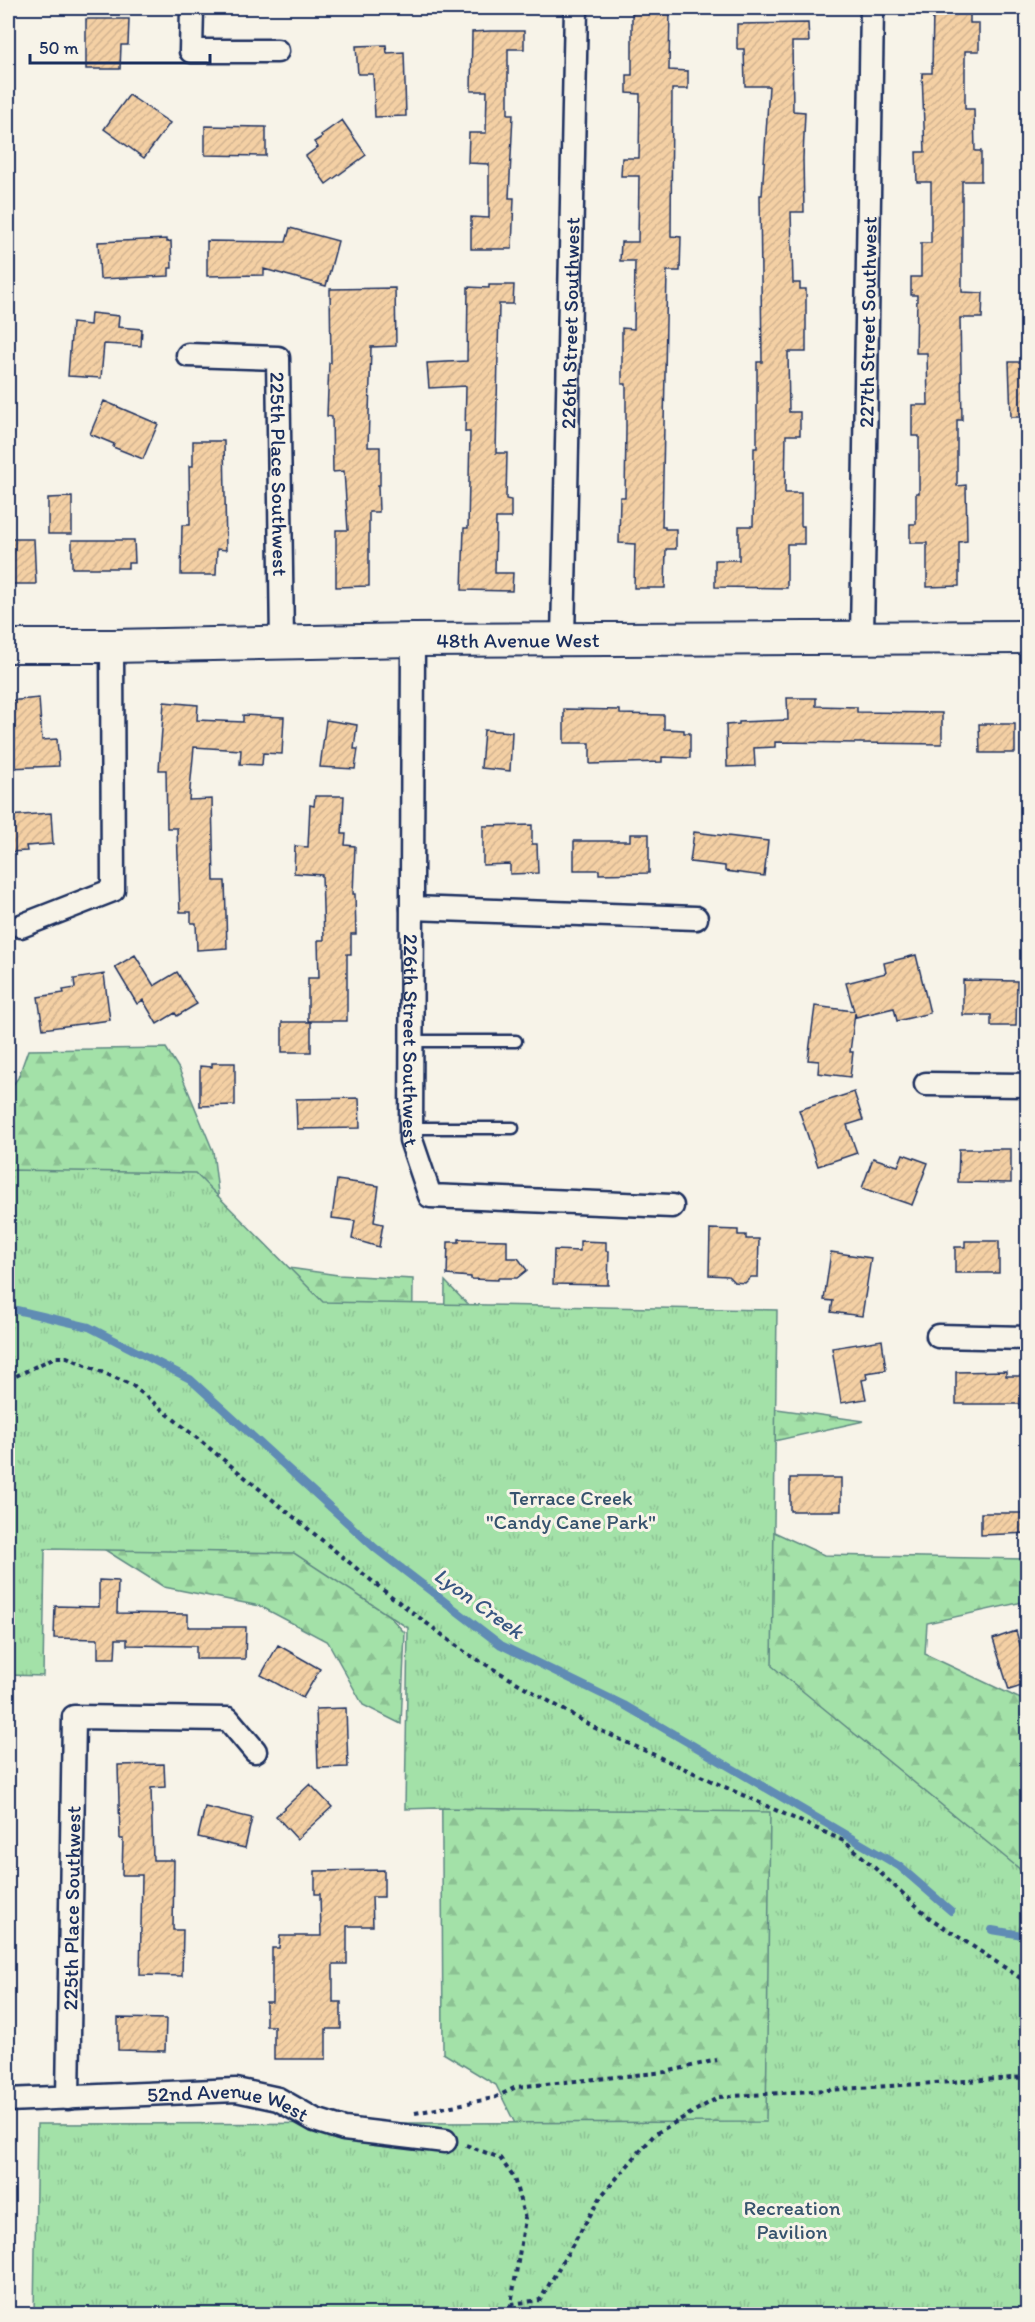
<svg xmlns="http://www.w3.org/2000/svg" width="1035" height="2322" font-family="Itim,sans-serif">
	<defs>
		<pattern id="forest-firs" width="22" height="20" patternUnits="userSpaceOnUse" patternTransform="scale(1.5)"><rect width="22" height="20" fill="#a3e1a8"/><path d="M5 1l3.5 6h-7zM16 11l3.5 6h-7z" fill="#8cc193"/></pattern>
		<pattern id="park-tufts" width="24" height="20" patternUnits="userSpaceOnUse" patternTransform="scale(1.5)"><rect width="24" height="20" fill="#a3e1a8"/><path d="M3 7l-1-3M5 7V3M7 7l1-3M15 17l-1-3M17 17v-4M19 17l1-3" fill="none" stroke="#8cc193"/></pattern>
		<pattern id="building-hatch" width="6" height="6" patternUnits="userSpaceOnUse" patternTransform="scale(1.5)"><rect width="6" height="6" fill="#f4d0a4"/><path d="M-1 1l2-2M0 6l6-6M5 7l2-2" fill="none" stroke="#d1b390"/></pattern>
	</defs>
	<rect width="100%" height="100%" fill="#f7f3e8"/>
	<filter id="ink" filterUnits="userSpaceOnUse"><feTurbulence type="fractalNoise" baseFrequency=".0167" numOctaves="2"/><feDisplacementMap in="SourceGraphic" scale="12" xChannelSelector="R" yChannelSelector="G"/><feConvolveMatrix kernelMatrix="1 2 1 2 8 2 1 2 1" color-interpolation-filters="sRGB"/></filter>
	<g filter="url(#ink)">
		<path fill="url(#forest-firs)" stroke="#5f8883" stroke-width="1.5" d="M166,1048L179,1069L213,1151L226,1259L338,1275L413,1279L410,1607L366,1591L405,1633L401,1724L363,1705L328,1642L260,1606L164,1587L99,1546L39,1543L8,1666V1091L18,1078L28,1050Z
			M445,1281L507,1345L733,1403L864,1421L756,1445L761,1526L824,1555L1027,1559V1601L927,1623L925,1654L1027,1702V2293L1002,2314L531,2156L496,2085L443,2053L441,1650Z"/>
		<path fill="url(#park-tufts)" stroke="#5f8883" stroke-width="1.5" d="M8,1170L195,1173L323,1302L777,1310L772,1666L1027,1875V2314H34L37,2124L766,2122L770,1812L438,1808L405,1809L408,1628L294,1553L45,1549L43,1676L8,1675Z"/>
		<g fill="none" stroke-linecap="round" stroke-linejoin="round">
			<path stroke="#608cb4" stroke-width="8" d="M8,1308L89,1327L190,1379L375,1548L501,1645L624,1705L899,1866L951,1911
				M992,1930L1028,1936"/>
		</g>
		<path fill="url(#building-hatch)" stroke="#1b2f5e" stroke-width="1.5" d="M632,8H670L669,70L688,71V89H672L671,236L681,237L680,271H667L662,527H665V529H676V549H666L665,588H634L635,544L619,543L620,497H625L626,429V384H622V328L634,329L635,261H620L621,242H638L639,176H621L622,158H639L640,94L627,93V75H632Z
			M933,8H970V23H979V51H965V109H974L975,151H981V181H962V292L983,293L982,318H960L962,420H957V486L966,485L967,541L959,542V586L927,587V543H910V524H916V493H919V436H912V405H928L927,353H916L917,295H911V277H921V243H931V182H917L916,152H925L922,73H932Z
			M86,19H129L128,45H121L120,69H86Z
			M808,23L809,42H792L793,111L805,112L803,158L804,212H791L793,283H800V289H806V352H788L789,412H800V435H786L785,493H801V526H804V544H787V588L715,587V560H739V526H753L754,448H757V362H762L760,195H762L769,86H745L744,49H737V24Z
			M490,31H524V49H508V114H513L509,198H514L512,249H471V217L489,218V164L468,163L469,133H486L487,91H471L472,32Z
			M386,45L387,53L404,52L406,116L375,117L373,74H358L356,46Z
			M129,95L170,123L144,158L104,129Z
			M342,120L366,155L326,184L306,156L318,147L314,142L322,137L321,135Z
			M205,126L266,127V156L205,155Z
			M290,228L338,241L326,286L264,269V275L207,276V241L286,242Z
			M167,239V242L171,241L172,268H169V276L100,279L98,242Z
			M489,285H514L513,304H499L496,453H507L506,499L511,500V518H496L495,573H513L512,591L462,590L464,528H468L470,432H465L466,386L429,388L427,363L467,361L468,287L489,288Z
			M395,288L396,346L371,347L368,447H380V485H378L379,512H369V586L336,587V530H348L344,471L333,472L332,417L327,416L329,363H331L330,289Z
			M91,313L119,316L118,327L142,329L141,346L104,344L101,378L68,376L72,323L90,325Z
			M1009,362H1028V417H1011Z
			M104,401L158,424L143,459L113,447L114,444L90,434Z
			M193,441H224L226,550L217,549L216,575H181L182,525H190L189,466H193Z
			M72,497V534H48V498Z
			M8,539H34L36,584H8Z
			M72,540H134L135,563H128V568H72Z
			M39,698L42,740L57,739L59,766L8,768V701Z
			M787,698H816V706L857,707V712L942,713V744L775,742V747L754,748L755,766L727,767L726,725L739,724V722L788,720Z
			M164,702L198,705L197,720L243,722V715L284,717L282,754L263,753L262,765L240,764L241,750L194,747L189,800L212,799L214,881H225L227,948L197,950L196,923H191V912H180L177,828H167L166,770H159Z
			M564,709L620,710V714L664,715V729L684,730V733H690V758L662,757V762L590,764V743H564Z
			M326,720L357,725L354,749H358L355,769L320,767Z
			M979,724H1015V753H980Z
			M484,730L512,732L510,771L481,768Z
			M315,796H344L342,834H346L345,845L355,846L353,894H355L356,934H351V954H347V1021H308V978H319L318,940H324L322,875L294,873L295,846L308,847L310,805L314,806Z
			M51,813L53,844L26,846L27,851L8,852V816Z
			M532,825V844H537L538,873L510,874V864L483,865V826Z
			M694,832L768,841L764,876L725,871V866L690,862Z
			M630,834H649V873L599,874V870H574V841H630Z
			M135,955L154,986L177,972L197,1004L177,1016L175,1013L157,1024L143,1000L137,1004L115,967Z
			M916,955L930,1013L897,1021L894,1008L856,1017L855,1013L850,1052H853L850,1077L818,1073L819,1061L808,1060L815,1006L854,1011L846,983L886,973L884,963Z
			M104,974L110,1020L43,1029L38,997L64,993L63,990L75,988L74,979Z
			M963,980L1017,981L1016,1026H991V1015H963Z
			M282,1022H311V1052H282Z
			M212,1063H235V1105L200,1106V1066L212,1067Z
			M854,1092L863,1120L847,1125L857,1153L818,1166L799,1110Z
			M359,1098L360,1128L297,1129L296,1099Z
			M959,1149H1011V1183L958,1182Z
			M903,1154L928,1163L912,1205L862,1188L873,1158L898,1166Z
			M337,1180L379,1186L374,1222L383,1224L379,1247L352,1239L355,1221L332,1218Z
			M710,1229L738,1230V1235H746V1239H759L758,1277H751L745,1283L734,1282L728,1276L709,1275Z
			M459,1239L507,1240V1258H518L527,1270L517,1278H498V1280L471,1279V1277L447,1275L448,1242H459Z
			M580,1241L606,1242V1251H609L608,1285L553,1284L554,1250L580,1251Z
			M965,1241H999V1273H955V1247H965Z
			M831,1252L871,1258L862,1316L831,1312L833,1301L824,1300Z
			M882,1340L886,1370L866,1373L867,1379L862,1380L866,1399L841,1403L832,1348Z
			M1006,1371V1376H1028V1404H956V1372Z
			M790,1478H841V1511H790Z
			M981,1513H1028V1533L981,1535Z
			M99,1580L118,1581L117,1613L188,1614V1627H246L245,1659H196V1646L127,1645V1639H116L115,1658H98V1639L54,1638L55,1606L99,1607Z
			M1016,1631L1021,1648L1028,1646V1684L1009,1690L993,1639Z
			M278,1645L320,1669L303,1698L261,1675Z
			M346,1708L348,1767L318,1768L316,1709Z
			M164,1764L165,1787L151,1788L153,1860H174L173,1930H183L182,1976L140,1975L142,1875H122L123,1839H120L118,1765Z
			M310,1784L332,1807L297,1839L276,1816Z
			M205,1807L252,1818L245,1848L198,1837Z
			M384,1870V1897H372L373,1926H347V1964H333V2002H341V2029H326V2059H274V2026H266V2002H272V1948H279L280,1936H321L320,1894H315V1871Z
			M118,2018L166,2019L165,2051L118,2050Z"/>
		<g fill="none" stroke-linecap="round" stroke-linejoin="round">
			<g stroke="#1b2f5e" stroke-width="15">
				<path id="lane" d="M412,1041H516
					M411,1128H513"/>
			</g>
			<g stroke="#1b2f5e" stroke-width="27">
				<g id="street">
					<path d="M192,8L191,51H277"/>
					<path id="s1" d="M188,355L278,358L282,642"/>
					<path id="s2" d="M862,637L872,8"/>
					<path id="s3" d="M563,639L576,8"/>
					<path id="s4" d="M413,640L411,1140L430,1196L672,1206"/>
					<path d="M412,908L696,918"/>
					<path d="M21,926L113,890L112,646"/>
					<path d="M926,1084L1028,1085"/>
					<path d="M938,1336L1028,1338"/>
					<path id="s5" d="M68,2098L74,1717L228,1719L255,1751"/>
					<path id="s6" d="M8,2100L236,2090L278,2099L315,2120L344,2129L445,2141"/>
				</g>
			</g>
			<g stroke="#1b2f5e" stroke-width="36">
				<g id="secondary">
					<path id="s7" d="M8,646H112L413,640L1028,637"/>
				</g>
			</g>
			<path stroke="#1b2f5e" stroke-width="4" stroke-dasharray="4.5 4.5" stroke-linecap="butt" d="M8,1380L55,1357H67L132,1385L383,1590L466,1653L595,1728L846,1842L930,1918L1028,1983
				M415,2113L494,2098L516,2087L666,2072L717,2060
				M466,2145L500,2158L514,2178L525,2219L511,2304V2314
				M511,2304L540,2300L602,2195L655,2134L719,2097L1028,2077"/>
			<use href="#lane" stroke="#f7f3e8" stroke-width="10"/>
			<use href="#street" stroke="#f7f3e8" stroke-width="22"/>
			<use href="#secondary" stroke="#f7f3e8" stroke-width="32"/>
		</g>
	</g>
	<g text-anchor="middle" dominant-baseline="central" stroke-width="6" stroke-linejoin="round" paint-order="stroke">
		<g font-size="21" fill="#1b2f5e" stroke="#f7f3e8">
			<text stroke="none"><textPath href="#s2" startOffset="315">227th Street Southwest</textPath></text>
			<text stroke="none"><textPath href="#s3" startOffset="316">226th Street Southwest</textPath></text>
			<text stroke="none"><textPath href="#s1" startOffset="206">225th Place Southwest</textPath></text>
			<text stroke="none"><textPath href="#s7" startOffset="510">48th Avenue West</textPath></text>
			<text stroke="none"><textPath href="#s4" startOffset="400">226th Street Southwest</textPath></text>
			<text stroke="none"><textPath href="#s5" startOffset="190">225th Place Southwest</textPath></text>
			<text stroke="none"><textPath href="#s6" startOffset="222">52nd Avenue West</textPath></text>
		</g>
		<g font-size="21" fill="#36536d" stroke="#f7f3e8">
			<text x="571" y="1497">Terrace Creek<tspan x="571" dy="24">"Candy Cane Park"</tspan></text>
			<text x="792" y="2207">Recreation<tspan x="792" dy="24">Pavilion</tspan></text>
		</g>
		<g font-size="22" font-style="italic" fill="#385682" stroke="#f7f3e8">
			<text transform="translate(479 1603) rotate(36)">Lyon Creek</text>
		</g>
	</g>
	<rect width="1035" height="2322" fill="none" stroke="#f7f3e8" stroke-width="30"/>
	<rect x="15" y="15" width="1005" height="2292" fill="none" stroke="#1b2f5e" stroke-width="2" filter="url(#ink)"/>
	<path d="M30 54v9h180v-9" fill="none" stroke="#1b2f5e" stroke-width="3"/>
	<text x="39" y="54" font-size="18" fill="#1b2f5e" stroke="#f7f3e8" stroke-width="4.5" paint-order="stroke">50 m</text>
</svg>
